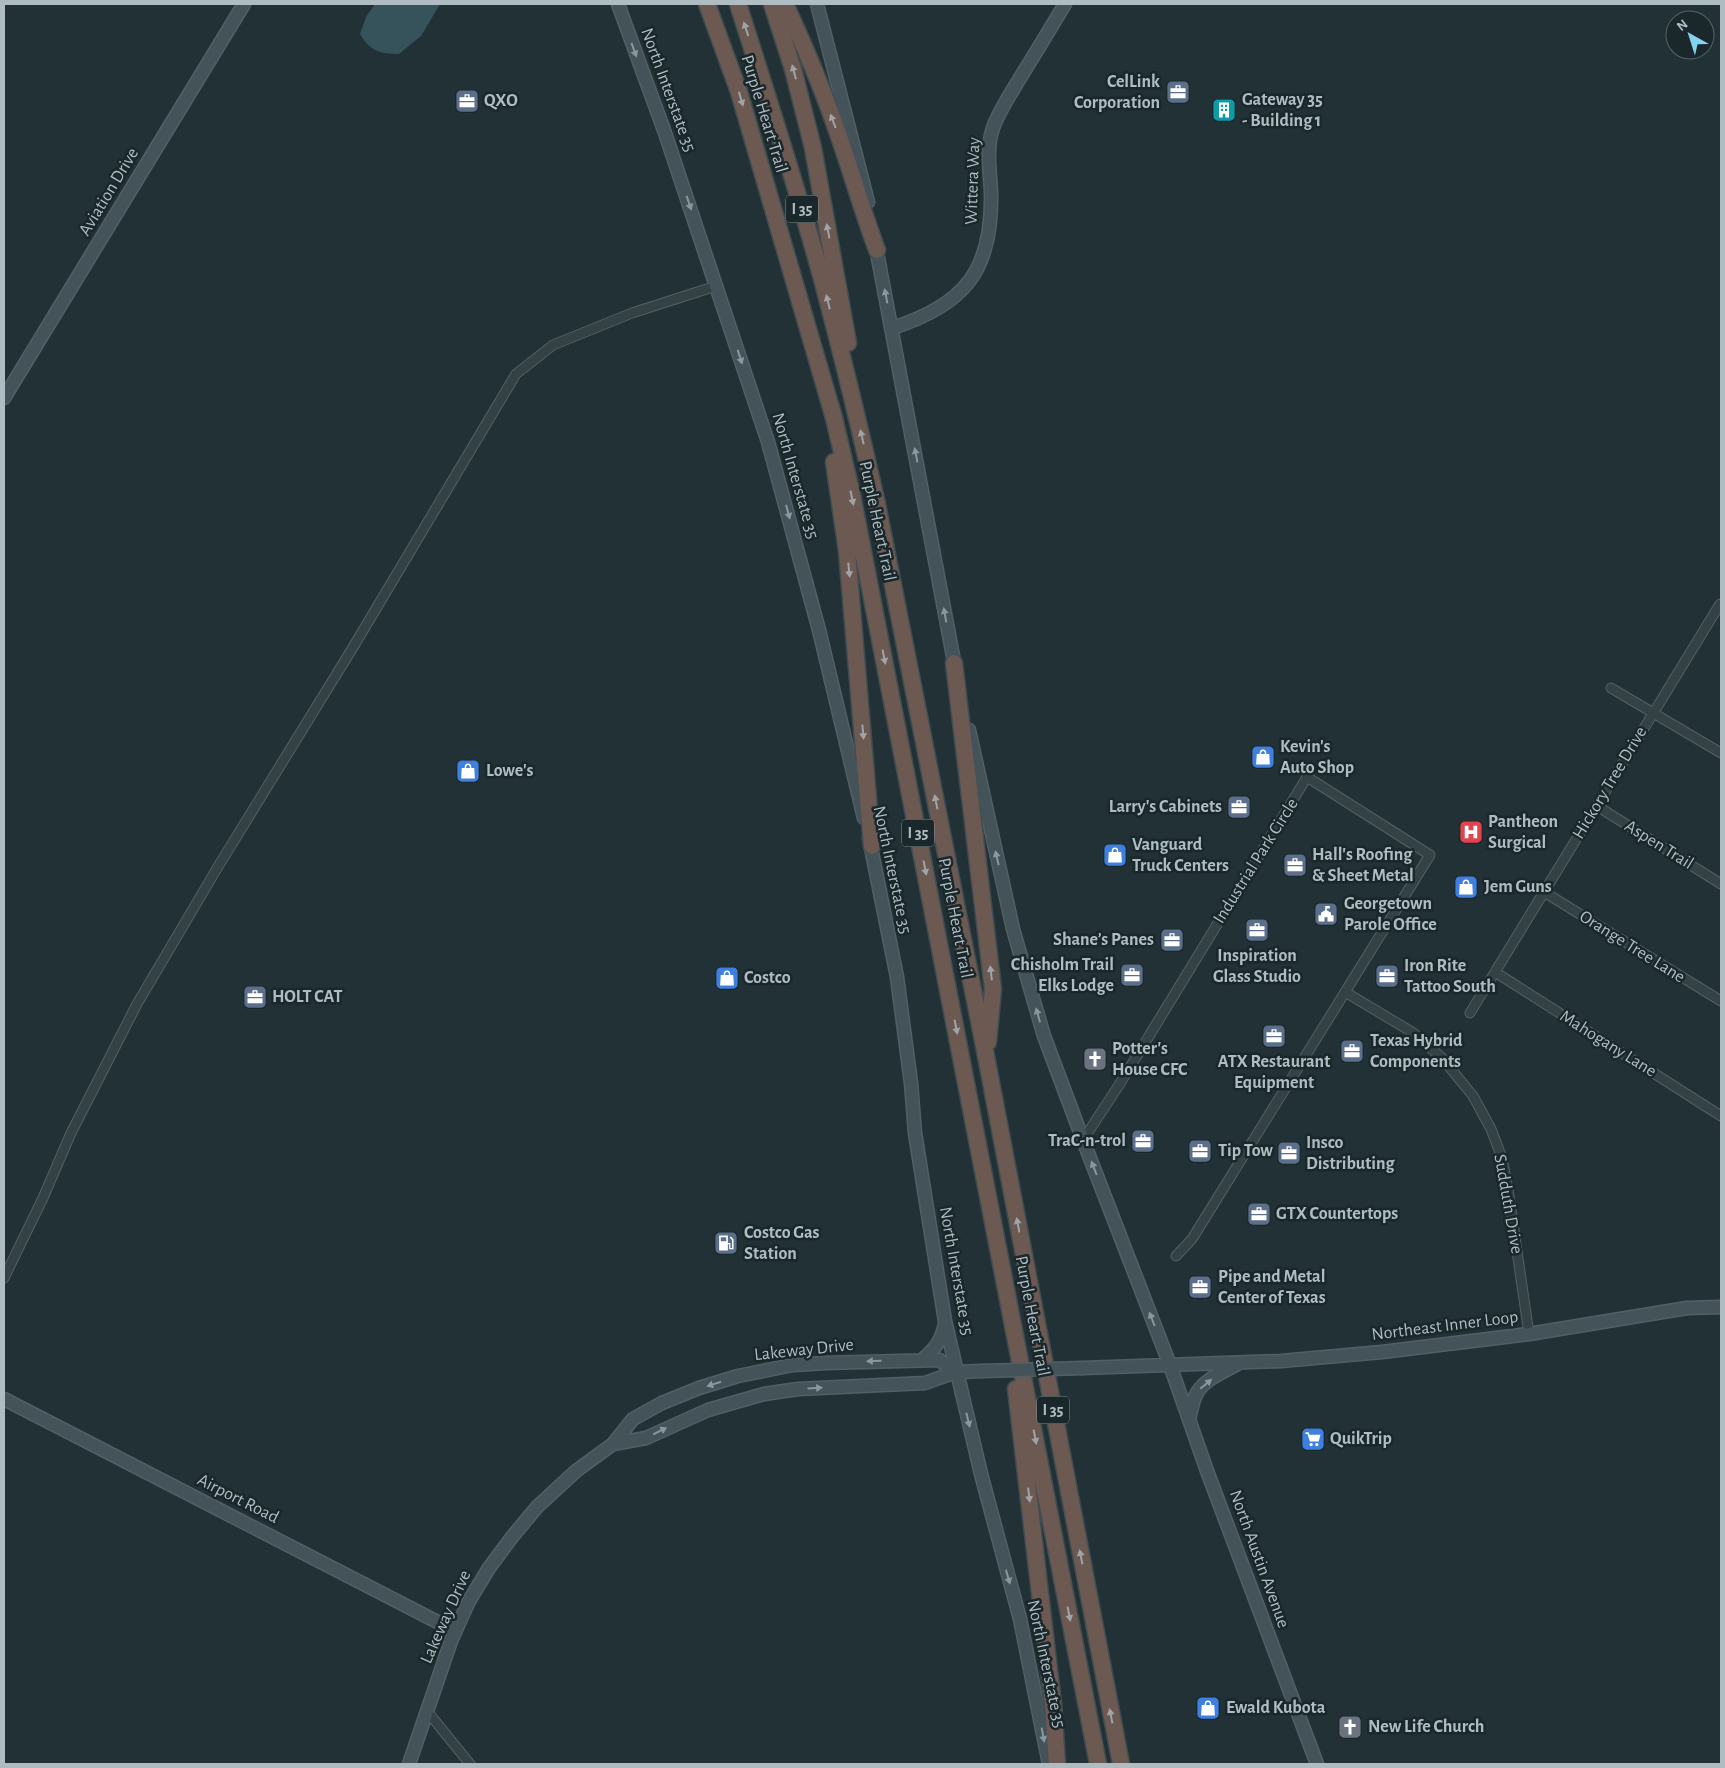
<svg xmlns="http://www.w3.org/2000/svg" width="1725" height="1768" font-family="'Alegreya Sans',sans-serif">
	<rect width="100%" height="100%" fill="#213136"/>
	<path fill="#36535c" d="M375,4H440L421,36L399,54C380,54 370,51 360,34L366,17Z"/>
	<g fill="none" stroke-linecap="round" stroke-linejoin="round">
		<g stroke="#526064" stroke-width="11">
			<path id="street" d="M1611,688L1721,753
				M1597,806L1721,884
				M1544,892L1721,1001
				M1495,972L1721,1116
				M1345,992L1412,1032L1442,1058L1473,1096L1491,1129L1502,1158L1508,1189L1529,1334
				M1470,1013L1720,604
				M1083,1140L1121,1082L1307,777L1430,855L1192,1239L1176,1256
				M4,1278L43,1198L71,1133L137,1004L219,865L352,649L516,374L553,345L632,313L716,286
				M427,1711L470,1764"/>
		</g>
		<g stroke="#526064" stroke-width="15">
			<path id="secondary" d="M618,4L665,133L768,442L819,630L864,818
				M817,4L868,202
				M875,242L956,672
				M892,328C965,305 993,270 991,192C990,171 986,148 993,128C999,111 1010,95 1020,78C1035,54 1050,29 1065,4
				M4,398L244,4
				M969,730L1013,929L1044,1036L1083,1140L1170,1365L1207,1471L1317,1764
				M869,838L897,977L911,1083L915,1133L945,1321L981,1474L1020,1619L1049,1764
				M922,1360C935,1349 942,1340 945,1323
				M1083,1368L1281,1361L1382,1352L1529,1334L1687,1308L1721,1307
				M4,1399L455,1631
				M1189,1420C1191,1412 1192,1404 1195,1397C1201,1380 1224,1372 1239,1363
				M613,1444L646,1438L708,1410L764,1394L798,1389L925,1383L956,1372L982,1371
				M409,1764L451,1641L469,1601L489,1568L512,1537L537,1507L576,1471L613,1444L633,1419L662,1403L699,1388L738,1376L793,1365L825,1363L939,1360L956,1372"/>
		</g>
		<g stroke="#3f4d51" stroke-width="19">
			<path id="highway" d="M707,4L739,92L834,418L852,495L1098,1764
				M738,4C767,95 797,187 822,279C842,354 860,429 877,504L986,1056L1121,1764
				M772,4L793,69L813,148L848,343
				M785,4C804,45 822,87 837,131C851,170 862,210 877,250
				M834,462L847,551L872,846
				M954,663L993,989L988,1042
				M1016,1389L1053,1704L1057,1764"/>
		</g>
		<use href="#street" stroke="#344246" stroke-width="9"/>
		<use href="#secondary" stroke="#435359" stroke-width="12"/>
		<use href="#highway" stroke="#6c5952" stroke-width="16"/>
		<g stroke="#526064" stroke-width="15" stroke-linecap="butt">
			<path id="secondary-bridge" d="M982,1371L1083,1368"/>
		</g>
		<use href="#secondary-bridge" stroke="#435359" stroke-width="12"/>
	</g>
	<defs><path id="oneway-solid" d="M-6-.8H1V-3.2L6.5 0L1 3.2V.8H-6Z" transform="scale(1.25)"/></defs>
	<g fill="#9ea4a7">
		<use href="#oneway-solid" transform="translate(746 29) rotate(-108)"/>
		<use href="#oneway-solid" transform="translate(794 72) rotate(-105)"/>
		<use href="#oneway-solid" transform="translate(741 99) rotate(74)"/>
		<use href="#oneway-solid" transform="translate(833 121) rotate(-111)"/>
		<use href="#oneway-solid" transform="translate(828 231) rotate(-101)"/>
		<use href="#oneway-solid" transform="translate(828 302) rotate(-104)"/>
		<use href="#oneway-solid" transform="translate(862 437) rotate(-103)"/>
		<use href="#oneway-solid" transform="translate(852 498) rotate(78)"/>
		<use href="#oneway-solid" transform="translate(849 570) rotate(84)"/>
		<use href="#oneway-solid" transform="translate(884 657) rotate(79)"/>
		<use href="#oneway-solid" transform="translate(863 732) rotate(85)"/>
		<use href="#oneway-solid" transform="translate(936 802) rotate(-101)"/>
		<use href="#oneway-solid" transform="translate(925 868) rotate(79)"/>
		<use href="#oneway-solid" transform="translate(991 973) rotate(-97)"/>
		<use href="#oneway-solid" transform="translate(956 1027) rotate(79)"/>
		<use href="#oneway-solid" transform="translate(1018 1225) rotate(-101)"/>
		<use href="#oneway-solid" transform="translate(1035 1437) rotate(79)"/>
		<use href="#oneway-solid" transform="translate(1029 1495) rotate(83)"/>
		<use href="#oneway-solid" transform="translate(1081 1557) rotate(-101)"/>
		<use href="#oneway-solid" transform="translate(1069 1614) rotate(79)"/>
		<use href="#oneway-solid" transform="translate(1111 1716) rotate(-101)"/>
	</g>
	<g fill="#89989e">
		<use href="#oneway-solid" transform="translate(634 50) rotate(70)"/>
		<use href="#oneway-solid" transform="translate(689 203) rotate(71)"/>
		<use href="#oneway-solid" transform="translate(886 296) rotate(-101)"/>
		<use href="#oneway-solid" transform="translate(740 357) rotate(72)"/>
		<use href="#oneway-solid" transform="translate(916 455) rotate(-101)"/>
		<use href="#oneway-solid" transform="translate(788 512) rotate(75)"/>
		<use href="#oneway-solid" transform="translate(945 615) rotate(-100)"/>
		<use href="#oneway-solid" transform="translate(997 858) rotate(-103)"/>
		<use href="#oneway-solid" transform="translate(1038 1015) rotate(-106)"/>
		<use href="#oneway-solid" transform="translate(1094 1168) rotate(-111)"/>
		<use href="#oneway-solid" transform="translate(1152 1319) rotate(-111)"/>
		<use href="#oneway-solid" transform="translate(874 1361) rotate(179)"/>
		<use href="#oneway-solid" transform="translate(714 1384) rotate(162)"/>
		<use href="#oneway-solid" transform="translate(1206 1384) rotate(-40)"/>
		<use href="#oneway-solid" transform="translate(815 1388) rotate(-4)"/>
		<use href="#oneway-solid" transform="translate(968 1420) rotate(77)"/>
		<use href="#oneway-solid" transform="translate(660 1431) rotate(-26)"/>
		<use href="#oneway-solid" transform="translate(1008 1577) rotate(74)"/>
		<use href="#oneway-solid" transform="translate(1043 1735) rotate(79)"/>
	</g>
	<defs>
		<g id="office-square" transform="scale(1.25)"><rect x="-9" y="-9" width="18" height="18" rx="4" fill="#5c6f8a" stroke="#1a272b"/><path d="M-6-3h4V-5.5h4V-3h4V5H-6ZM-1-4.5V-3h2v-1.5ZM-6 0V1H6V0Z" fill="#fff"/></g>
		<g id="building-square" transform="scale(1.25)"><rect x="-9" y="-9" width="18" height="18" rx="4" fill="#0f9aa8" stroke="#1a272b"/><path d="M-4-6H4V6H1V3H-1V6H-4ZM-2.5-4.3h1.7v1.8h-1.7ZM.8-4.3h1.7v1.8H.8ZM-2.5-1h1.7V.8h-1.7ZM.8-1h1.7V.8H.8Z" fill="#fff"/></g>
		<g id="shop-square" transform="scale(1.25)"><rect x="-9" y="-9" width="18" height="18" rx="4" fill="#3f7fe0" stroke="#1a272b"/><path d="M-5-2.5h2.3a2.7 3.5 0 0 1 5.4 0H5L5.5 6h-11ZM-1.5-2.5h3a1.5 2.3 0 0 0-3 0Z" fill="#fff"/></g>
		<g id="hospital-square" transform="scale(1.25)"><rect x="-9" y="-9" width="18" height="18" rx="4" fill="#e0444e" stroke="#1a272b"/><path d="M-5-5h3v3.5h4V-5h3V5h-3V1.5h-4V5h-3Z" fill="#fff"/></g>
		<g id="civic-square" transform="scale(1.25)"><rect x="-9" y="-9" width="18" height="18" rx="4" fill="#5c6f8a" stroke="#1a272b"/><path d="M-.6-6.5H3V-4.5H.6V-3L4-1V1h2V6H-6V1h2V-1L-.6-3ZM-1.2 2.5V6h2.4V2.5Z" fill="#fff"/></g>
		<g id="church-square" transform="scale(1.25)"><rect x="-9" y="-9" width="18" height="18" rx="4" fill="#6b7280" stroke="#1a272b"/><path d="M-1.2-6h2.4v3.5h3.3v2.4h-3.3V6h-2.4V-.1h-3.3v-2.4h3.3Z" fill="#fff"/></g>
		<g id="fuel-square" transform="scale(1.25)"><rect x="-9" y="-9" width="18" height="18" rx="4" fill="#5c6f8a" stroke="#1a272b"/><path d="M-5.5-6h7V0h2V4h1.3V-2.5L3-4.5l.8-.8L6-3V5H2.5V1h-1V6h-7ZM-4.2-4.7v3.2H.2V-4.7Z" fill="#fff"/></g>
		<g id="supermarket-square" transform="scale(1.25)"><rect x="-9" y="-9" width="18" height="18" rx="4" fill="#3f7fe0" stroke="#1a272b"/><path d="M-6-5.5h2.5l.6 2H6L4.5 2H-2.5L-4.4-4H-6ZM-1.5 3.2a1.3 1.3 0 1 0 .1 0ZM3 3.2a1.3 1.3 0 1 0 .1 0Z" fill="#fff"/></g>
	</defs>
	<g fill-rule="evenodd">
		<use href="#office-square" x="1178" y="92"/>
		<use href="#office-square" x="467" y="101"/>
		<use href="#building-square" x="1224" y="110"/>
		<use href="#shop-square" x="1263" y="757"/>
		<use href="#shop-square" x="468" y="771"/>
		<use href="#office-square" x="1239" y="807"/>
		<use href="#hospital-square" x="1471" y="832"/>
		<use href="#shop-square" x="1115" y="855"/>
		<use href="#office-square" x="1295" y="865"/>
		<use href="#shop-square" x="1466" y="887"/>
		<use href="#civic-square" x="1326" y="914"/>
		<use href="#office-square" x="1257" y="930"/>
		<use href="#office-square" x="1172" y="940"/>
		<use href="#office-square" x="1132" y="975"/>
		<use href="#office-square" x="1387" y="976"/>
		<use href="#shop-square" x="727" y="978"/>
		<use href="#office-square" x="255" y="997"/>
		<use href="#office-square" x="1274" y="1036"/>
		<use href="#office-square" x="1352" y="1051"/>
		<use href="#church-square" x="1095" y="1059"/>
		<use href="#office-square" x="1143" y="1141"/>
		<use href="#office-square" x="1200" y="1151"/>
		<use href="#office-square" x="1289" y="1153"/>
		<use href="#office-square" x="1259" y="1214"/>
		<use href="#fuel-square" x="726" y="1243"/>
		<use href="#office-square" x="1200" y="1287"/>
		<use href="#supermarket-square" x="1313" y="1439"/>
		<use href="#shop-square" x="1208" y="1708"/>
		<use href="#church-square" x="1350" y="1727"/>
	</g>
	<g text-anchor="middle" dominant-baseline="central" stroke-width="5" stroke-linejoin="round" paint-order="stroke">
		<g fill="#1a272b" stroke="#829095" stroke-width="1">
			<rect x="786" y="195.5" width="32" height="27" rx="4"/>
			<rect x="902" y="819.5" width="32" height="27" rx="4"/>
			<rect x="1037" y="1396.5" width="32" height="27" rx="4"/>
		</g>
		<g font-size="16" font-weight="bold" fill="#afbdc3">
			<text x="802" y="209">I 35</text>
			<text x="918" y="833">I 35</text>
			<text x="1053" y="1410">I 35</text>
		</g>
		<g font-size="18" font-weight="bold" fill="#afbdc3" stroke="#1a272b" text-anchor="start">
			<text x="1160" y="82" text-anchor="end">CelLink<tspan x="1160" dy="21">Corporation</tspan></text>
			<text x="1242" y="100">Gateway 35<tspan x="1242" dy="21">- Building 1</tspan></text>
			<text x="484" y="101">QXO</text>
			<text x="1280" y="747">Kevin's<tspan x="1280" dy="21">Auto Shop</tspan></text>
			<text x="486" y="771">Lowe's</text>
			<text x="1222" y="807" text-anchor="end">Larry's Cabinets</text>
			<text x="1488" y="822">Pantheon<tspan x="1488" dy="21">Surgical</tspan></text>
			<text x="1132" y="845">Vanguard<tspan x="1132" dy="21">Truck Centers</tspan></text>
			<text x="1312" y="855">Hall's Roofing<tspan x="1312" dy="21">&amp; Sheet Metal</tspan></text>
			<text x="1484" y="887">Jem Guns</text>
			<text x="1344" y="904">Georgetown<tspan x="1344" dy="21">Parole Office</tspan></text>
			<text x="1154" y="940" text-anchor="end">Shane’s Panes</text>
			<text x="1257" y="956" text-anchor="middle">Inspiration<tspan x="1257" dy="21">Glass Studio</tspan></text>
			<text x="1114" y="965" text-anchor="end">Chisholm Trail<tspan x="1114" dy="21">Elks Lodge</tspan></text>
			<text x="1404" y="966">Iron Rite<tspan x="1404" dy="21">Tattoo South</tspan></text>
			<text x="744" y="978">Costco</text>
			<text x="272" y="997">HOLT CAT</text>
			<text x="1370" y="1041">Texas Hybrid<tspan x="1370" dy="21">Components</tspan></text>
			<text x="1112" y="1049">Potter's<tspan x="1112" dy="21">House CFC</tspan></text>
			<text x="1274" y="1062" text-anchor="middle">ATX Restaurant<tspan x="1274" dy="21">Equipment</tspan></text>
			<text x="1126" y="1141" text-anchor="end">TraC-n-trol</text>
			<text x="1306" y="1143">Insco<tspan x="1306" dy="21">Distributing</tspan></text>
			<text x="1218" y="1151">Tip Tow</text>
			<text x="1276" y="1214">GTX Countertops</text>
			<text x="744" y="1233">Costco Gas<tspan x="744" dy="21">Station</tspan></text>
			<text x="1218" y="1277">Pipe and Metal<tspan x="1218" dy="21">Center of Texas</tspan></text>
			<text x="1330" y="1439">QuikTrip</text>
			<text x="1226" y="1708">Ewald Kubota</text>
			<text x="1368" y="1727">New Life Church</text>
		</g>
		<g font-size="18" fill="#afbdc3" stroke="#1a272b">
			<text transform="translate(668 90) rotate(70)">North Interstate 35</text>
			<text transform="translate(764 114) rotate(73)">Purple Heart Trail</text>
			<text transform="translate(973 181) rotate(-88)">Wittera Way</text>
			<text transform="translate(109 192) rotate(-59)">Aviation Drive</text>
			<text transform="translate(795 476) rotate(74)">North Interstate 35</text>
			<text transform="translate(877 521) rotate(78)">Purple Heart Trail</text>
			<text transform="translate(1610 783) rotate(-59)">Hickory Tree Drive</text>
			<text transform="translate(1659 845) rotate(32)">Aspen Trail</text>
			<text transform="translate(1256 861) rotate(-58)">Industrial Park Circle</text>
			<text transform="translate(892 870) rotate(78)">North Interstate 35</text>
			<text transform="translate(955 918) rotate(79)">Purple Heart Trail</text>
			<text transform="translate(1632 947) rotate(32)">Orange Tree Lane</text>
			<text transform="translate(1608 1044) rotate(32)">Mahogany Lane</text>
			<text transform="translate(1508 1204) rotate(80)">Sudduth Drive</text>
			<text transform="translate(956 1271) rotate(80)">North Interstate 35</text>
			<text transform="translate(1032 1316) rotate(79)">Purple Heart Trail</text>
			<text transform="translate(1445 1326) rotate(-7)">Northeast Inner Loop</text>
			<text transform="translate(804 1350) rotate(-6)">Lakeway Drive</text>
			<text transform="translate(238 1499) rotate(27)">Airport Road</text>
			<text transform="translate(1259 1559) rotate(70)">North Austin Avenue</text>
			<text transform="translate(446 1617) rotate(-66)">Lakeway Drive</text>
			<text transform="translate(1046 1664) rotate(78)">North Interstate 35</text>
		</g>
	</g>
	<rect width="1725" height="1768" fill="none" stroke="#afbdc3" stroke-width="10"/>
	<g transform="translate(1690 35) rotate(321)"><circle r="24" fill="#1a272b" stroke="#566368"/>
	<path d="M0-4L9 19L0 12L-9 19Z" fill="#86d3f1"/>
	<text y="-8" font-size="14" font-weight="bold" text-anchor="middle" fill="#afbdc3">N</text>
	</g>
</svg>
